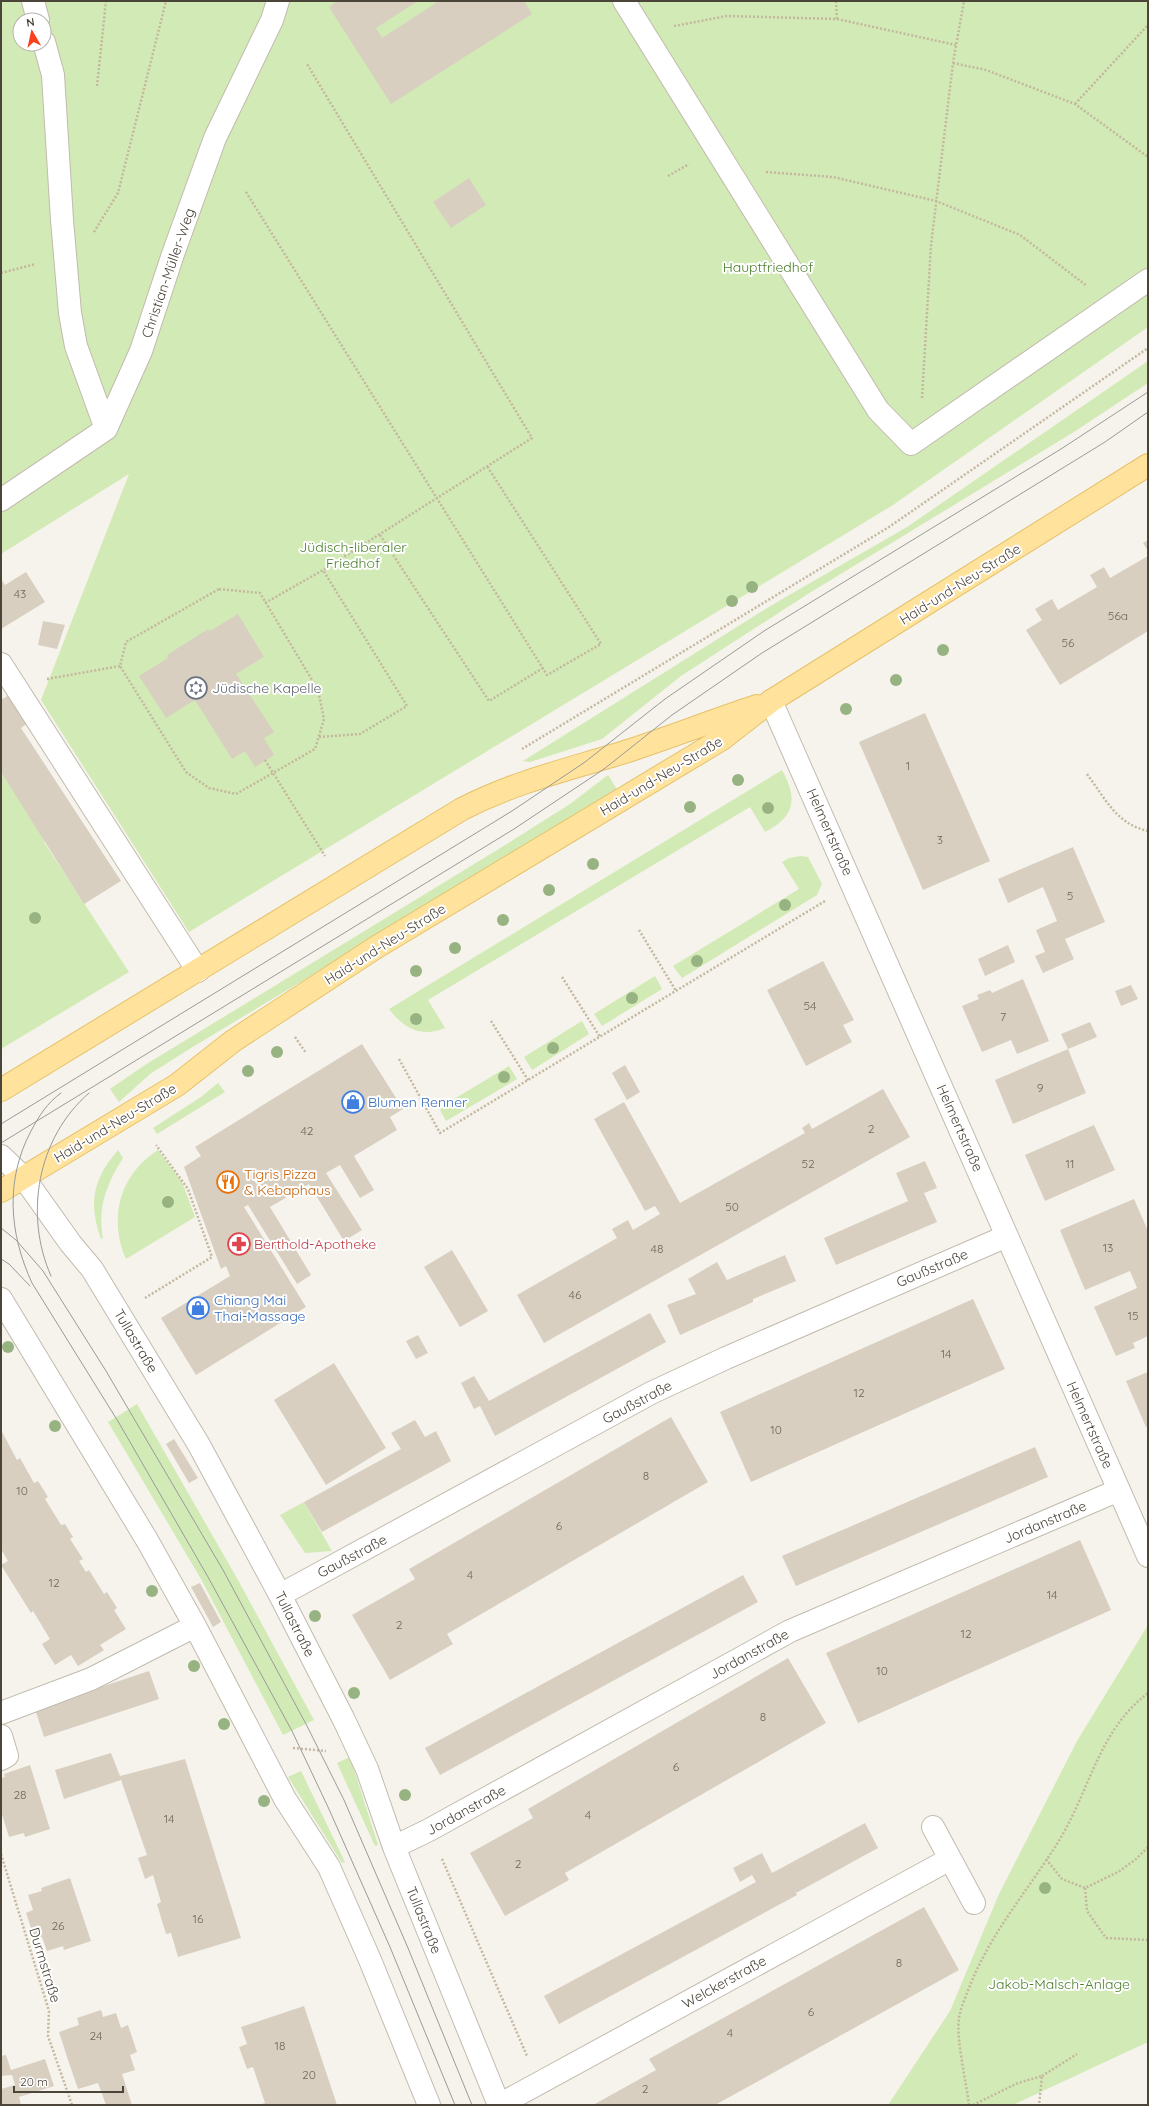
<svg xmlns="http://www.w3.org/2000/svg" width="1149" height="2106" font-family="Quicksand,sans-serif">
	<rect width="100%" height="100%" fill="#f6f3ec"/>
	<path fill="#d2eab5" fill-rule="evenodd" d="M1,1H1148V327L893,505L189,932L41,700L129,474L1,554ZM20,20H44V44H20Z
		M1148,361V383L1074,432L811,592L681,676L602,739L530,762L523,761L772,605L907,527Z
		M782,770C798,799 795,817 765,832L750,807L428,1000L445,1028C422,1038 404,1029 389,1009Z
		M1,772L46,840L44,842L129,972L1,1049Z
		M608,775L618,791L191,1048L150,1074L119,1102L110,1089L145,1065L502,847L570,804Z
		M801,856L808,857L822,884L817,895L682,978L673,966L799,889L782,862L789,858Z
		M655,976L662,989L602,1026L594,1014Z
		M582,1021L589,1034L532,1070L524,1057Z
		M509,1066L517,1079L446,1121L439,1108Z
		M218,1083L225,1092L157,1134L153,1128L201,1097Z
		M118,1150L123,1158C107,1183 97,1208 103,1238L101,1239C88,1202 93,1179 118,1150Z
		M158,1150L182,1182L195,1217L126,1259C108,1218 120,1174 158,1150Z
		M137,1404L238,1580L314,1720L283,1735L201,1579L108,1422Z
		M304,1502L332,1551L305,1553L280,1515Z
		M1148,1625V2042L1013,2105H888L950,2011L999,1894L1077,1741Z
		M350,1757L378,1845L375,1846L337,1763Z
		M301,1771L345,1862L342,1863L288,1777Z"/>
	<path fill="#d8cfc1" d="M337,1H418L376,28L382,38L439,1H524L532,14L391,104L329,7Z
		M469,178L486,205L451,228L433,202Z
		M1148,540V551L1143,543Z
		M1148,556V631L1060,685L1026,630L1042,620L1035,609L1052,599L1058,610L1097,587L1090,575L1104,567L1110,578Z
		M26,572L45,602L1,629V579L5,585Z
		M238,614L264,657L236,674L274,732L264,738L274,755L255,767L245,751L232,759L195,700L166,718L139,676L168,658L167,655L208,629L210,631Z
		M43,621L65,625L57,649L38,645Z
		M10,694L28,723L21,728L121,881L84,904L1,772V696L3,699Z
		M925,713L990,861L923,890L859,742Z
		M1073,847L1105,922L1065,939L1074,959L1043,973L1035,956L1045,952L1036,930L1057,921L1043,887L1008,903L998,879Z
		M1008,945L1015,962L985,976L978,959Z
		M823,961L854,1020L843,1025L852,1042L806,1066L767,990Z
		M1023,979L1049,1041L1017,1054L1011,1040L982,1052L962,1006L979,999L977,995L990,990L992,993Z
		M1131,985L1138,999L1121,1006L1115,991Z
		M1090,1022L1097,1037L1068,1049L1061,1034Z
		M362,1044L403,1109L390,1117L397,1130L354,1156L374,1190L360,1198L340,1165L326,1173L362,1230L344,1241L309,1184L270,1207L311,1275L297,1284L248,1205L244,1207L306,1307L196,1375L161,1318L230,1276L226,1266L221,1269L184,1167L201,1156L195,1147Z
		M1068,1049L1086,1093L1013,1124L995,1080Z
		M625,1065L640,1092L627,1100L612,1073Z
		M883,1089L910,1137L544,1343L517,1295L617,1238L612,1229L628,1220L633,1230L660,1214L655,1206L645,1211L594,1119L624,1102L680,1203L805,1133L802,1128L809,1123L812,1129Z
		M1094,1125L1115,1170L1045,1201L1025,1155Z
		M925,1161L937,1188L924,1193L937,1222L836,1265L824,1238L908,1201L896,1173Z
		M1134,1199L1148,1231V1336L1133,1343L1135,1348L1116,1356L1094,1307L1137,1288L1130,1271L1085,1290L1060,1230Z
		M452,1250L488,1311L460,1327L424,1267Z
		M785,1255L796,1281L753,1299V1302L680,1335L667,1305L696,1294L688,1279L717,1262L727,1280Z
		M973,1299L1005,1369L751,1482L720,1412Z
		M650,1313L666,1342L495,1436L480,1406L474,1409L461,1383L474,1376L489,1401Z
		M418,1335L428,1353L416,1359L406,1341Z
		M334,1363L386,1448L326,1485L274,1400Z
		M1148,1372V1426L1146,1427L1126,1381Z
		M671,1417L708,1482L447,1634L453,1644L390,1680L352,1615L415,1579L409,1569Z
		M415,1420L425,1437L436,1431L451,1461L322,1532L304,1502L401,1449L391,1433Z
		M1,1430L17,1460L20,1458L34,1483L38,1481L48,1497L45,1499L61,1525L65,1524L73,1537L70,1539L83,1559L79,1561L86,1572L89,1570L104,1594L107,1592L117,1608L114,1610L126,1629L100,1645L104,1650L78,1666L71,1655L55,1665L42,1644L50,1639L33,1611L31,1613L1,1565L8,1561L1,1549Z
		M174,1439L198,1478L189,1483L166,1444Z
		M1035,1447L1048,1477L796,1586L782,1556Z
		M1080,1540L1111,1610L858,1723L826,1653Z
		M743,1575L758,1602L440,1775L425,1748Z
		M200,1583L221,1622L213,1627L191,1587Z
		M788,1658L826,1723L565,1873L569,1880L505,1916L470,1853L533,1818L528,1809Z
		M149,1671L159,1699L44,1737L35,1709Z
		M111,1753L120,1776L185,1759L241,1938L178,1957L171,1933L166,1934L157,1904L161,1902L153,1875L145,1879L138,1858L147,1855L121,1780L64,1799L55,1770Z
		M30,1765L50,1829L25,1837L24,1833L9,1837L1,1811V1778L5,1777L4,1774Z
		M865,1823L878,1848L796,1893L797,1895L559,2024L544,1996L756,1882L752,1875L740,1882L733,1868L762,1853L772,1873Z
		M70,1878L91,1941L64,1950L63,1946L47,1951L42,1937L35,1940L26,1913L33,1910L28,1895L42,1891L41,1888Z
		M924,1907L959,1970L715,2105H593L656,2070L649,2059Z
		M304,2006L337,2105H258L265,2103L253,2067L247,2069L239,2047L247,2044L241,2027Z
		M101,2010L103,2017L116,2013L121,2028L128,2025L137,2052L130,2055L135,2070L122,2074L132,2105H106L98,2083L78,2089L68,2060L59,2032L79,2025L77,2018Z
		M6,2055L11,2070L45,2059L54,2086L19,2097L21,2105H1V2089L15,2085L12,2075L1,2076V2056Z"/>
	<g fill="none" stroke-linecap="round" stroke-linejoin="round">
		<g stroke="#c2bbae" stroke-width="24">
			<path id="minor" d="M33,1L38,20
				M624,1L878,410L911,444L1148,280
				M44,42L53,75L62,220L70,313L76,346L106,429
				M1,500L106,429L141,351L173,254L215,138L272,20L278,1
				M1,664L198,971
				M771,701L1148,1556
				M1,1156L24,1178L71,1244L92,1269L199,1445L280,1595L344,1720L367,1769L394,1847L499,2105
				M1,1299L147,1540L195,1626L285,1799L329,1867L370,1960L429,2105
				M280,1595L651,1393L726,1358L1007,1236
				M1,1713L91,1679L195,1626
				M1,1736L7,1756L1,1759
				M933,1827L974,1903
				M394,1847L429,1830L790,1631L1119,1490
				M499,2105L950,1859"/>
		</g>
		<g stroke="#e6c16a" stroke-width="24">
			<path id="major" d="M1,1090L462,809C519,780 571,769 631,750C673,736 715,720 757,706
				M1,1191L177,1085L233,1041L375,948L722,739L771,701L1148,465"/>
		</g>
		<path stroke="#c4b79f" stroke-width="2.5" stroke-dasharray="2 2" stroke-linecap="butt" d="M836,1L837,19
			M674,26L727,16L837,19L956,45
			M953,63L986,70L1075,104L1148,157
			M97,86L106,1
			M1075,104L1148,25
			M766,172L833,177L936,201L1020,235L1087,286
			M668,176L689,164
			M246,192L547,675L601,644L487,466
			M94,232L118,193L166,1
			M1,273L36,264
			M922,398L931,245L953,63L964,1
			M380,535L489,701L543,668
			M219,589L260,593L318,690L324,719L315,749L236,794L209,788L186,772L120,666L126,642Z
			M265,603L323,570L532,438L307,64
			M47,679L120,666
			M319,737L360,734L407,706L323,570
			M522,749L889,527L1148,348
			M265,760L325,856
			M1087,774C1105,798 1116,824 1148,831
			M639,930L676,991
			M562,977L600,1037
			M491,1021L528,1080
			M295,1037L306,1053
			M399,1059L440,1133L825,901
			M145,1298L212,1257L188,1189L156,1145
			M293,1748L326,1751
			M1,1854L49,2011L48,2036L72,2105
			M442,1859L527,2056
			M1046,1859L1062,1879L1085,1888L1118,1872L1135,1860L1148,1847
			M1085,1888L1087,1911L1106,1938L1148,1940
			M1042,2076L1077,2054
			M969,2105C966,2081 956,2039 959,2018C961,2006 967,1994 971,1983C993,1929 1030,1888 1060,1839C1090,1789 1099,1730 1148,1693
			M973,2105L1018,2083L1042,2076L1039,2105"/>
		<use href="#minor" stroke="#fff" stroke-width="22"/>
		<use href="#major" stroke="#ffe39c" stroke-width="22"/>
		<path stroke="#9a9a9a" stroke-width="1" d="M61,1093C47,1103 39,1116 31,1131C5,1180 9,1233 32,1283L119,1423L208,1577L292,1731L328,1807L390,1947L455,2105
			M1,1124L512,811L585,762L665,699L764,631L1061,449L1148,392
			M1,1143L514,829L604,769L672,715L762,653L1105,442L1148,412
			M1,1228L16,1240L43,1271L106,1371L223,1570L306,1724L344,1800L408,1948L472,2105
			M1,1259L9,1264L30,1286
			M51,1276C24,1215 37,1138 89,1093"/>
	</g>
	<g fill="#97b381">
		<circle cx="752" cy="587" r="6"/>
		<circle cx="732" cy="601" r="6"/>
		<circle cx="943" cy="650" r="6"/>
		<circle cx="896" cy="680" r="6"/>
		<circle cx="846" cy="709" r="6"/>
		<circle cx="738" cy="780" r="6"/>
		<circle cx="690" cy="807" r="6"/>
		<circle cx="768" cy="808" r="6"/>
		<circle cx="593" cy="864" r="6"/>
		<circle cx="549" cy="890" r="6"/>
		<circle cx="785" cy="905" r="6"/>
		<circle cx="35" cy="918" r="6"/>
		<circle cx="503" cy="920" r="6"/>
		<circle cx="455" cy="948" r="6"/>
		<circle cx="697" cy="961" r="6"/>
		<circle cx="416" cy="971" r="6"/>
		<circle cx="632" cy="998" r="6"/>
		<circle cx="416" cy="1019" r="6"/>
		<circle cx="553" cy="1048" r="6"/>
		<circle cx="277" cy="1052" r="6"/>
		<circle cx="248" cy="1071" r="6"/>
		<circle cx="504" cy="1077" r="6"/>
		<circle cx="168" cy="1202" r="6"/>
		<circle cx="8" cy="1347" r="6"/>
		<circle cx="55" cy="1426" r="6"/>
		<circle cx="152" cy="1591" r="6"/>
		<circle cx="315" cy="1616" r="6"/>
		<circle cx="194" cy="1666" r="6"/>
		<circle cx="354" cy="1693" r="6"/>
		<circle cx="224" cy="1724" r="6"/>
		<circle cx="405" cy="1795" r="6"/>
		<circle cx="264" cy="1801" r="6"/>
		<circle cx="1045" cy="1888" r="6"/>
	</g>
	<defs>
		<g id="synagogue-ring" transform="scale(1.15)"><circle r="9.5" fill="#fff" stroke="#6b7280" stroke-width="1.5"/><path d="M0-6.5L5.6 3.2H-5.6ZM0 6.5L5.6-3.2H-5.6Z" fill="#6b7280"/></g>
		<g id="shop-ring" transform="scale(1.15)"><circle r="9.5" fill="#fff" stroke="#3f7fe0" stroke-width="1.5"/><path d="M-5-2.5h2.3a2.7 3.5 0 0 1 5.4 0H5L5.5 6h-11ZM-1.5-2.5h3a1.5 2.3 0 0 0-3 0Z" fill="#3f7fe0"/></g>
		<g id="restaurant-ring" transform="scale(1.15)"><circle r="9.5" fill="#fff" stroke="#e8710a" stroke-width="1.5"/><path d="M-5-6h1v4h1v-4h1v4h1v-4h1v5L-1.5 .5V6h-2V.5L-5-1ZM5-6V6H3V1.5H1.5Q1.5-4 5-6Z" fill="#e8710a"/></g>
		<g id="pharmacy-ring" transform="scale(1.15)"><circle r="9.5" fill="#fff" stroke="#e0444e" stroke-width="1.5"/><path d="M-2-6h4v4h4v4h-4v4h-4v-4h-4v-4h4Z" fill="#e0444e"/></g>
	</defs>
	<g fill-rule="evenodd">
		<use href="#synagogue-ring" x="196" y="688"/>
		<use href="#shop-ring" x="353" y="1102"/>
		<use href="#restaurant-ring" x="228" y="1182"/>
		<use href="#pharmacy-ring" x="239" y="1244"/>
		<use href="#shop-ring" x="198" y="1308"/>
	</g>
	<g text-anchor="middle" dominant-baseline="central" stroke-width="4" stroke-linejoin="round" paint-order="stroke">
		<g font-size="12" fill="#6e675b">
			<text x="20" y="593">43</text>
			<text x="1118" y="615">56a</text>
			<text x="1068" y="642">56</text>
			<text x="908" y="765">1</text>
			<text x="940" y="839">3</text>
			<text x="1070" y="895">5</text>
			<text x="810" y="1005">54</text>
			<text x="1003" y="1016">7</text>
			<text x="1040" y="1087">9</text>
			<text x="871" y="1128">2</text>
			<text x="307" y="1130">42</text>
			<text x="808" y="1163">52</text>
			<text x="1070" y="1163">11</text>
			<text x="732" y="1206">50</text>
			<text x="1108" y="1247">13</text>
			<text x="657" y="1248">48</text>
			<text x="575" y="1294">46</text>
			<text x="1133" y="1315">15</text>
			<text x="946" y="1353">14</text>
			<text x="859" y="1392">12</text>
			<text x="776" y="1429">10</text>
			<text x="646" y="1475">8</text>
			<text x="22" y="1490">10</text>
			<text x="559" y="1525">6</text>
			<text x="470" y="1574">4</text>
			<text x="54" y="1582">12</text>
			<text x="1052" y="1594">14</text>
			<text x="399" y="1624">2</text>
			<text x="966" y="1633">12</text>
			<text x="882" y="1670">10</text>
			<text x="763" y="1716">8</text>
			<text x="676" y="1766">6</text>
			<text x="20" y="1794">28</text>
			<text x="588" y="1814">4</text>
			<text x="169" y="1818">14</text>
			<text x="518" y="1863">2</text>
			<text x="198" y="1918">16</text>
			<text x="58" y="1925">26</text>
			<text x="899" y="1962">8</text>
			<text x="811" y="2011">6</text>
			<text x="730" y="2032">4</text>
			<text x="96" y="2035">24</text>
			<text x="280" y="2045">18</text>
			<text x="309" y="2074">20</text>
			<text x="645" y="2088">2</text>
		</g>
		<g font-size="14" fill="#4a7f2a" stroke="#fff">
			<text x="768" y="267">Hauptfriedhof</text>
			<text x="353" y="547">Jüdisch-liberaler<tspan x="353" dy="16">Friedhof</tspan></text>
			<text x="1059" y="1984">Jakob-Malsch-Anlage</text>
		</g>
		<g font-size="14" fill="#4b4439" stroke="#fff">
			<text transform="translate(168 273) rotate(-71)">Christian-Müller-Weg</text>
			<text transform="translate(960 584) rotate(-32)">Haid-und-Neu-Straße</text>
			<text transform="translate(661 776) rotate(-31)">Haid-und-Neu-Straße</text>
			<text transform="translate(830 832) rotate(66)">Helmertstraße</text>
			<text transform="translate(385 944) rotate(-32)">Haid-und-Neu-Straße</text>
			<text transform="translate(115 1123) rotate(-31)">Haid-und-Neu-Straße</text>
			<text transform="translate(960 1128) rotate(66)">Helmertstraße</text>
			<text transform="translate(932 1268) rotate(-23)">Gaußstraße</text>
			<text transform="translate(136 1341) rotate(59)">Tullastraße</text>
			<text transform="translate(637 1402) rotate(-28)">Gaußstraße</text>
			<text transform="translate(1090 1425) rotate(66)">Helmertstraße</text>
			<text transform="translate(1045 1522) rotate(-23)">Jordanstraße</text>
			<text transform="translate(352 1556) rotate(-28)">Gaußstraße</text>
			<text transform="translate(295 1624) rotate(63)">Tullastraße</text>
			<text transform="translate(749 1654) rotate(-29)">Jordanstraße</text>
			<text transform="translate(466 1810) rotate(-29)">Jordanstraße</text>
			<text transform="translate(424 1920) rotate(68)">Tullastraße</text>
			<text transform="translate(45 1965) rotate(73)">Durmstraße</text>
			<text transform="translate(724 1982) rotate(-29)">Welckerstraße</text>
		</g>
		<g font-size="14" fill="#5b616d" stroke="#fff" text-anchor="start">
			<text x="212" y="688">Jüdische Kapelle</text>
		</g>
		<g font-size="14" fill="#366cbe" stroke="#fff" text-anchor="start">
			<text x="368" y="1102">Blumen Renner</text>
			<text x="214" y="1300">Chiang Mai<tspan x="214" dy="16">Thai-Massage</tspan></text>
		</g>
		<g font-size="14" fill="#c56008" stroke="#fff" text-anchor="start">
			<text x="244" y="1174">Tigris Pizza<tspan x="244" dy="16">&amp; Kebaphaus</tspan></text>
		</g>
		<g font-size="14" fill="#be3a42" stroke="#fff" text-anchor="start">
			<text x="254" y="1244">Berthold-Apotheke</text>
		</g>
	</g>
	<rect width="1149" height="2106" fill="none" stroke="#4b4439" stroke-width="4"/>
	<g transform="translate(32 32) rotate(351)"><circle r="19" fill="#ffffff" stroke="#b7b4b0"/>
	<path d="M0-3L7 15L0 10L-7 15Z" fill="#fc3f1d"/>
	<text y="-6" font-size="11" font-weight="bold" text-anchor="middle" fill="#4b4439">N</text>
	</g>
	<path d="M14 2086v6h109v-6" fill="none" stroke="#4b4439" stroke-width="2"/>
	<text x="20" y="2086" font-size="12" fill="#4b4439" stroke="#ffffff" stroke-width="3" paint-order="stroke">20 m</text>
</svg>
